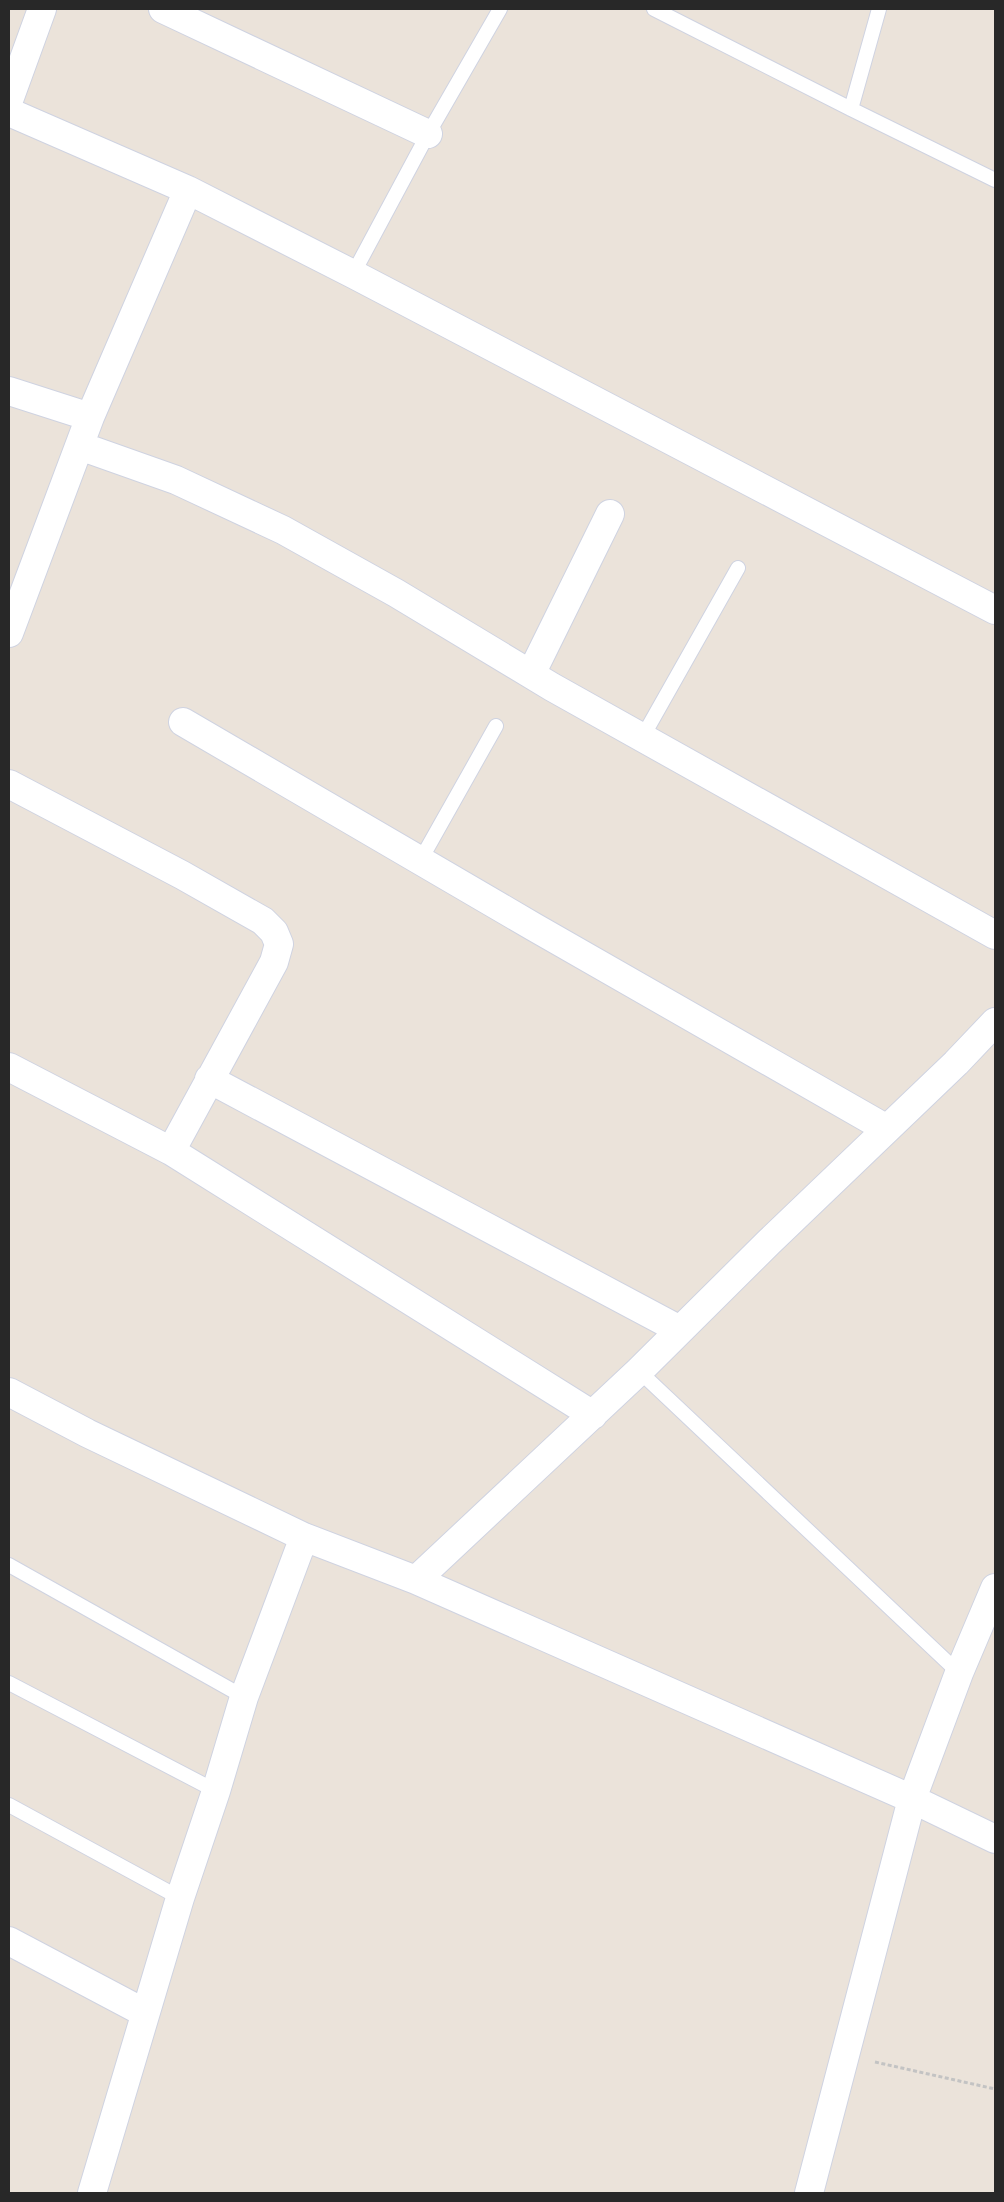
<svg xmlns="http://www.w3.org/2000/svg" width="1004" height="2202" font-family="'Fira Sans',sans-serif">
	<rect width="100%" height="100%" fill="#ebe3da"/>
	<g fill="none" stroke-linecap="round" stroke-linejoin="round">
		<g stroke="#cfd3e1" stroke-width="16">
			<path id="service" d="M654,9L851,109L995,180
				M851,109L879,9
				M353,274L428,134L500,9
				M642,738L738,568
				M420,861L496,726
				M639,1371L959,1673
				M9,1565L244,1697
				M9,1683L216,1791
				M9,1805L180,1898"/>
		</g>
		<g stroke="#cfd3e1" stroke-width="30">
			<path id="minor" d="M163,9L428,134
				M9,100L42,9
				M9,112L188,190L353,274L995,610
				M9,391L90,417
				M80,446L176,480L283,530L396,593L552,687L995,935
				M9,633L90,417L188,190
				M531,674L610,514
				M183,722L534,927L887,1129
				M9,784L182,875L263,921L274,932L279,944L274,962L171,1151
				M9,1067L171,1151L593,1415
				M209,1079L680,1330
				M9,1392L87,1433L304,1537L416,1580L912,1799L995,1839
				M416,1580L639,1371L769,1242L956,1063L995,1022
				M9,1941L145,2013
				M92,2193L180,1898L216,1791L244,1697L304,1537
				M809,2193L912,1799L959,1673L995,1588"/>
		</g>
		<path stroke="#c3c3c3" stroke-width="3" stroke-dasharray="4 2.5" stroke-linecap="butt" d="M875,2062L995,2089"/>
		<use href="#service" stroke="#fff" stroke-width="14"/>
		<use href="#minor" stroke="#fff" stroke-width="28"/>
	</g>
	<rect width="1004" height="2202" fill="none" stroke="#282828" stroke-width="20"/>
</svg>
